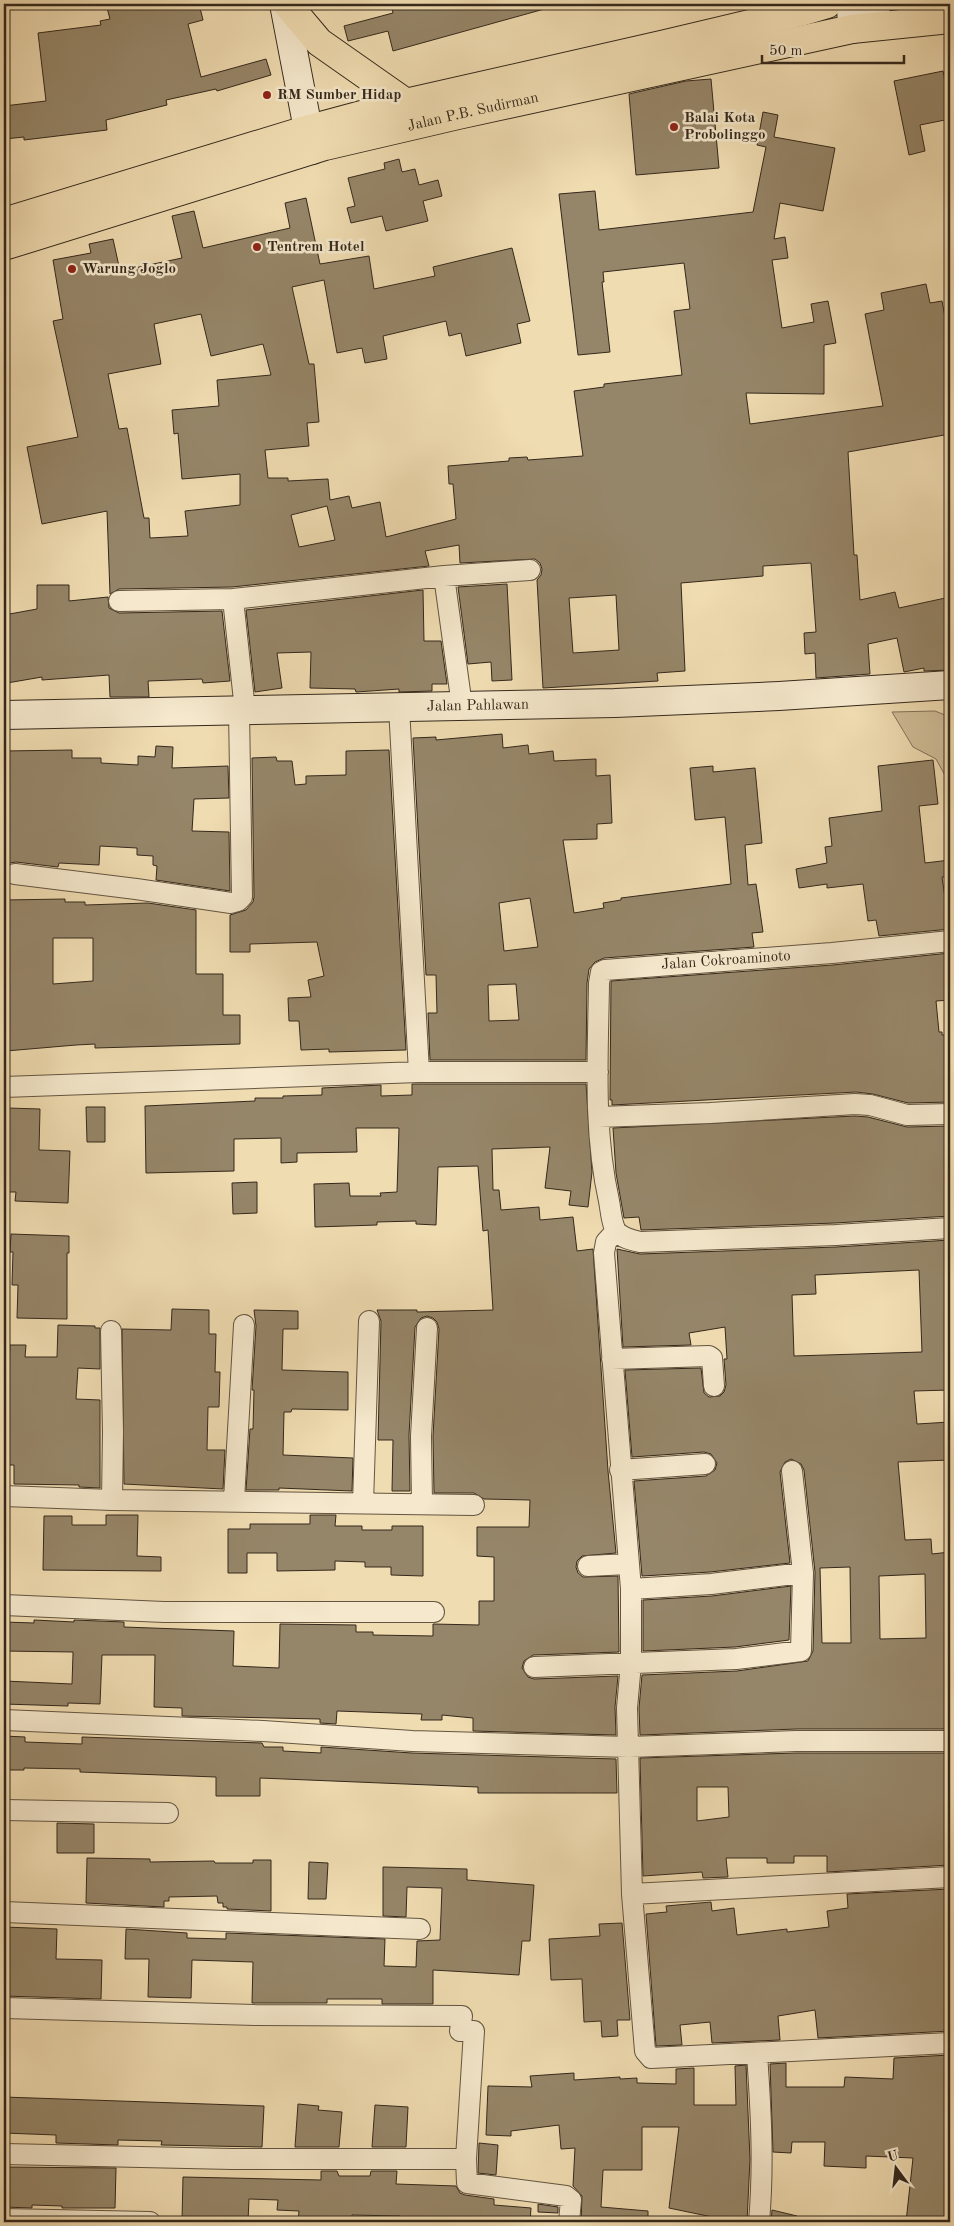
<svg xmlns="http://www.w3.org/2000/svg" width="954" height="2226" font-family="'Old Standard TT',serif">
	<rect width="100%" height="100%" fill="#f0dcb1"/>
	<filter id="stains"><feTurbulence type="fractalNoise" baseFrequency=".004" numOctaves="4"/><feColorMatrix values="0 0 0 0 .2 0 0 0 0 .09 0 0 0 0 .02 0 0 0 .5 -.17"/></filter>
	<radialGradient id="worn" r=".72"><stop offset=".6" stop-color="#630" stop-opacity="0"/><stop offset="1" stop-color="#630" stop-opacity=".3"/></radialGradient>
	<path fill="#d0bd98" stroke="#82725a" d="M935,711L950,717V793L947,779L936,759L913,747L892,712Z"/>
	<path fill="#968669" stroke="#34281c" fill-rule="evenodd" d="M106,4H175L176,9L199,4L203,20L188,24L201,77L266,59L271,75L217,91L216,89L166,100L167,105L106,120L107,130L24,140V137L4,139V106L46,101L38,33L101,25L100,21L110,19Z
		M391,4H547L548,8L393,51L388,31L348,41L344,26L393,13Z
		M943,71L950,104V119L920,125L925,151L909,155L894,81Z
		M711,79L719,168L636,175L629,94L686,81Z
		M763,112L778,115L774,137L835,148L823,211L780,203L774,239L785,237L788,258L772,260L782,328L814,322L811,304L828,301L836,343L824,345V394L746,393L750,424L883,406L865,314L884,310L881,293L926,284L930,303L942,301L950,344V434L848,452L854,555H857L860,600L895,592L899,608L950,597V670L924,671V668L904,672L897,638L868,644L870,674L816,678L815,653L805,654L804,633L816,632L811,563L763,566V576L681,583L685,671L657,673L658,681L543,688L537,580L541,575L542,569L540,563L535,559L460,563L459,545L425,551L429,566L232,587L119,589L110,594L107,511L42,524L27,447L78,437L53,321L63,319L53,260L91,253L89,244L113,239L120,271L182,258L172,216L194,211L203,248L290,228L285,203L306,198L320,264L369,256L374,289L435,276L433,267L512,248L530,321L517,324L521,343L466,356L461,333L449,336L446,321L383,336L387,359L365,363L362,348L337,353L324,280L292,287L309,364H314L319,422L307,423L309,446L265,450L268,478H288V481L328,479L330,500L349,496L352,508L380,502L386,537L456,519L453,484H449L448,466L509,461V458L527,457L528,460L583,456L574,391L604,387V384L682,375L674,311L690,309L684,263L603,272L604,282H602L610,352L578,355L559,194L595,191L599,230L753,212L766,147L757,145ZM201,314L211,356L263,344L271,375L217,380L219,406L172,410L174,434L178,433L182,479L240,474V505L185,511L188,536L150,538L149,518H144L127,428L119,429L108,374L161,364L154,324ZM327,506L335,540L299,547L291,515ZM616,595L619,650L573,653L569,598Z
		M399,159L402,172L415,169L419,185L438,180L442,196L423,201L428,221L386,231L382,216L351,223L347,208L355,206L348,178L385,169L384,163Z
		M507,584L512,680L492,681L491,662L468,664L458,587Z
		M37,585H69V601L108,597L109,608L119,613L222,611L230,681L203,683L202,679L148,681L149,697H110L109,675L42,680V677L7,683L4,663V615L37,609Z
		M423,590L424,641H441L447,684H432V691L399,692V689L356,692L355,689L310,688L311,652L277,653L282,688L255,692L246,610Z
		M502,734L503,748L528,745L529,754L553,751L554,761L596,759V776L610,775L612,823L597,824V839L563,840L574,913L604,908L603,903L621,900V898L731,884L725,817L695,820L690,768L713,766V772L755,768L762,843L745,845L748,885L756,884L763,932L752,933L754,947L604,958L595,962L589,969L587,983L586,1060H430L428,1013H437L436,975H426L413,738L436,737V740ZM530,898L538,947L504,951L499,903ZM516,984L519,1020L489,1021L488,985Z
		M156,746L173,747L172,768L228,766L229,798L194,799L192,831L229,832L230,891L156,880L157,866L153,865V856L137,855V848L100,846L99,865L59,863L58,867L16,862L10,863L4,868L6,838H4V751L72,750V758H101V763L138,765V756L155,757Z
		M389,750L406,1050L329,1052V1049L301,1050L299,1021H289L288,998L311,997L308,980L324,976L317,942L250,944V952H230V915L246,910L253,902L254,897L252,758L276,757L277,761H292L295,785L306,784V776L346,775V751Z
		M933,760L938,804L919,806L925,863L950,860V877H942L947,912H950V929L879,936L876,920L868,921L863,884L827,888V884L799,888L796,869L827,863L825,847L832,846L829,818L882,811L878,766Z
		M65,899V902H85V905L148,903L196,910V974H223V1015H240V1044L95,1048V1044L76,1045L6,1051L4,900ZM53,938H93V981L53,984Z
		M950,953V1000L936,1001L939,1032H942V1035H950V1102L908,1103L873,1094L856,1092L612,1105V1100H610L611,981L833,965Z
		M412,1084H586L592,1172L588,1207L569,1205L571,1191L545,1188L550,1147L492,1149L493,1190H499L501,1210L539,1207L540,1220L573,1217L577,1251L593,1249L608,1471L616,1553L582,1556L577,1561L576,1567L578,1573L583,1577L618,1576L619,1652L533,1655L524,1661L522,1668L528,1677L534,1679L618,1676L615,1707L616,1735L473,1731V1718L442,1715V1720H421L422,1714L337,1711L336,1724L320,1723V1719L182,1716V1708L154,1707L155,1655H102L100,1704L68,1703V1706L4,1704V1681L72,1684L73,1654V1652L4,1651V1622L34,1623V1620L74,1622V1620L124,1622V1627L234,1631L233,1666L279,1668L280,1624L356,1625V1632H373V1635L433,1636V1624L479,1625V1601H494V1557L477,1556V1527H529L530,1500L484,1499L474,1493H434L433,1436L439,1329L437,1322L433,1318L427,1316L421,1318L415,1327L409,1435L410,1491H392L393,1440H378L381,1321L377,1310H417V1312L493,1310L488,1230L483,1231L478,1166L438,1167L436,1225L416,1224V1221L377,1222V1225L315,1227L314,1184L349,1183L350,1196H381L380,1193L397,1192L399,1128H356L357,1152L297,1153V1162L281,1163V1138L234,1139V1171L146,1173L145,1106L255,1101V1098H283V1096L322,1095V1088L361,1086L381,1085V1096L412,1095Z
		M86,1107H105V1142H87Z
		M8,1108L40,1109L39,1150L70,1151L68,1203L15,1201L16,1192H4V1149H6Z
		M855,1116L868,1117L907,1127L950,1126V1216L835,1223L641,1230L639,1217L624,1218L616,1173L613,1128Z
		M257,1182V1213L233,1214L232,1183Z
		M11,1234L69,1236V1253H67V1319L17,1318L18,1285H12L13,1252H10Z
		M950,1240V1390L914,1391L917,1424L950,1422V1460L898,1462L905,1540L931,1539L932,1554L950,1552L949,1729H796L640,1735L639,1708L642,1675L737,1671L808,1661L813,1651L815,1572L804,1470L801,1464L791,1459L785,1462L780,1472L790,1563L710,1572L642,1576L634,1481L706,1476L715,1470L717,1463L711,1454L704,1452L632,1457L625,1370L701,1368L704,1393L709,1397L720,1396L724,1392L726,1385L724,1359H727L725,1327L689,1333L691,1345L623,1347L617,1249L640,1254L836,1247ZM919,1270L922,1352L794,1356L792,1295L816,1294L815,1275ZM850,1567L851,1643H822L820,1568ZM925,1574L926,1638L880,1639L879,1576Z
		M172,1309L209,1310V1334H216L215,1372H220L219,1407H208L207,1450H225L223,1489L124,1484L122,1329L171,1330Z
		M254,1310L298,1311V1329H283L282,1370L348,1372V1410L292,1409L291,1412H284L283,1455L353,1458L352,1491L279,1488V1490H246L250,1429H253L254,1390H252L256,1326Z
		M58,1325L95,1326V1328H100V1369L78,1368L76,1399L100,1400V1488L79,1487V1485L14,1484V1465H4L10,1345H26L25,1357H57Z
		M106,1515H138L137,1556L161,1557V1571L43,1570L44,1516H72V1525H106Z
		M310,1515H336L335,1526H362V1530H392V1526H423V1576L391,1575V1567H365V1562L335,1561V1570L277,1571V1553H247V1573H228V1529H250V1524H310Z
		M791,1586L789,1640L735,1647L643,1651V1600L712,1596Z
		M4,1736L25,1737V1742L82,1744V1737L262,1743L264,1747H283V1751L321,1753V1747L412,1753L616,1759L617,1793H478V1787L260,1778V1796H216V1777L80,1772V1769L24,1768V1770H4Z
		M796,1753H950V1865L827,1872V1856H794V1863H767V1858H726L728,1877L703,1878L702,1872L643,1876L640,1758ZM697,1787H728L729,1817L697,1821Z
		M57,1823L94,1824V1853H57Z
		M87,1858L150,1859V1862L214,1861L215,1863H253V1860H271V1911L227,1909V1907H223V1903H218L217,1896L169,1897V1901H164V1907L86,1903Z
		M309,1862L328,1863L326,1899H308Z
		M383,1867L467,1869V1880L534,1885L530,1941H522L519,1975L433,1970V2004H382V1999H327V2003H252L253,1962L192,1960L191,1998L148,1997L149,1959H125L126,1929L187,1933V1938L226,1939V1933L385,1939L384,1966L416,1967L417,1941L440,1940L442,1888L407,1887L406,1917L383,1916Z
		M950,1889V2031L818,2038L815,2010L778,2016L780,2040L712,2043L710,2022L680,2025L682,2045L656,2046L646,1914L667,1912L666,1906L711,1902L712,1911L734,1908L737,1935L787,1929V1932L829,1927L827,1911L848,1908L847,1894Z
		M622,1923L630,2020H617L618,2036L602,2037L601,2021L584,2022L582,1979L551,1980L549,1939L600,1936L599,1924Z
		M4,1927L57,1929L56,1959L102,1960L101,1999L4,1996Z
		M950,2055V2133H947L946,2167H950V2222H906L913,2158L866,2156V2168L824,2166L825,2142H792L791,2153L773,2152L770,2064L786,2063V2087H844L845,2077L893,2079L894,2058Z
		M746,2065L750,2159L747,2222H716L717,2218L669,2208L679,2127H642V2170H603L601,2207L648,2211V2222H581L582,2196L573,2186L575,2148L561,2149L559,2125L511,2131V2136L486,2135L488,2086L532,2087L530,2076L574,2073V2080L620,2077V2079L637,2078V2083L676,2084V2069L694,2068V2105H736L735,2066Z
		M4,2097L264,2106L262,2147L161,2145L162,2141L118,2140V2145L56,2143V2135L4,2133Z
		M298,2104L319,2106L318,2110L342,2112L339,2147H295Z
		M375,2105L408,2107L406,2147H372Z
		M479,2143L498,2145L496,2175L478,2173Z
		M4,2167L116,2168L115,2208H62V2206L32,2205V2208L4,2207Z
		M321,2171H337L339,2176H370L371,2171H397L396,2184L456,2186L460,2193L465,2195L494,2199V2205L531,2208L530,2222H400V2216L352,2215V2222H298L299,2211L277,2210L278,2200L249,2199L248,2221L182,2220L183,2177L321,2180Z
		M538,2204L558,2207V2213L538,2212Z
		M772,2210L797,2216V2222H771Z"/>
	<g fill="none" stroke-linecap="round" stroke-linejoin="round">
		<g stroke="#635541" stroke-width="22">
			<path id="street" d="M444,576L462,706
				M233,599L245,710
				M119,601L233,599L444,576L530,570
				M15,874L136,889L231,903L238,901L242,897L239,710
				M950,941L832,953L605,970L601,972L599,983C598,1056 593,1130 609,1201C611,1211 611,1222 616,1231C622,1238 631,1240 640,1242L836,1235L950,1228
				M419,1072H598
				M4,1087L419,1072L399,707
				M599,1117L710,1113L855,1104L870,1105L907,1115L950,1114
				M616,1231L606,1242L604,1253L631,1589V1663L627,1708L632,1894L645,2051L651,2058L950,2043
				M111,1331L113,1432L112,1500
				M612,1359L709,1356L712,1358L714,1386
				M620,1470L705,1464
				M4,1496L112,1500L474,1505
				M234,1500L244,1325
				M363,1503L369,1321
				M422,1504L421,1436L427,1328
				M588,1566L628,1564
				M631,1589L711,1584L803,1573
				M4,1605L164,1612H434
				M534,1667L736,1659L801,1651L803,1573L792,1471
				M4,1720L263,1731L412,1741L629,1747L796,1741H950
				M4,1810L168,1813
				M632,1894L950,1877
				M4,1912L420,1929
				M4,2008L255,2015L462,2016L460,2031H474L466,2159L467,2183L566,2196L571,2200L569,2222
				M757,2054C761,2111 764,2166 759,2222
				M4,2154L232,2159H466
				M4,2219L150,2222"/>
		</g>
		<g stroke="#34281c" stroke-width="30">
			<g id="secondary">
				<path d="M284,4L312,150"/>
				<path d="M851,4L852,29"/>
				<path d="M875,4L877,26"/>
				<path id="s1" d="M4,715L615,703L779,696L950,685"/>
			</g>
		</g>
		<g stroke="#34281c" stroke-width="30">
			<g id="primary">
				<path d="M287,4L319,42L406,103"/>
				<path d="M4,222L306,130L406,103L666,44L800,12L827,4"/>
				<path id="s2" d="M4,246L325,146L458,115L797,41L852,29L950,19"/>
			</g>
		</g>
		<use href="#street" stroke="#f5e8cc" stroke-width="20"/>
		<use href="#secondary" stroke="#f5e8cc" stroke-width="28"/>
		<use href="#primary" stroke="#f0dcb1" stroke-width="28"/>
	</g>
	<g fill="#8f2418" stroke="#f5e8cc" stroke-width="2">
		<circle cx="267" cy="95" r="5"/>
		<circle cx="674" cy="127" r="5"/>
		<circle cx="257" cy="247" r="5"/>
		<circle cx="72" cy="269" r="5"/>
	</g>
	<g text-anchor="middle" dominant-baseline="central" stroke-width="5" stroke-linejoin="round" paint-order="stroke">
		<g font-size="15" font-weight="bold" fill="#34281c" stroke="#f5e8cc" text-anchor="start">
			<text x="277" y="95">RM Sumber Hidap</text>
			<text x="684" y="118">Balai Kota<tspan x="684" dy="17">Probolinggo</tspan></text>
			<text x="267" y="247">Tentrem Hotel</text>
			<text x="82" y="269">Warung Joglo</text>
		</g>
		<g font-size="15" fill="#34281c" stroke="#f5e8cc">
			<text stroke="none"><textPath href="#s2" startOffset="488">Jalan P.B. Sudirman</textPath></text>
			<text stroke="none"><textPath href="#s1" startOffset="474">Jalan Pahlawan</textPath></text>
			<text transform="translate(726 961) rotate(-4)">Jalan Cokroaminoto</text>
		</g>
	</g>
	<rect width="954" height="2226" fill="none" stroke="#f0dcb1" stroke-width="20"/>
	<rect x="5" y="5" width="944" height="2216" fill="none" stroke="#34281c" stroke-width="2.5"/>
	<rect x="10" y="10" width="934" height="2206" fill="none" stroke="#34281c"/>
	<g transform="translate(896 2168) rotate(345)" stroke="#f5e8cc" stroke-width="4" paint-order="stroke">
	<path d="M0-4L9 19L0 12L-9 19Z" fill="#34281c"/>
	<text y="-8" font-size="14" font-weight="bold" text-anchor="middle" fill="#34281c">U</text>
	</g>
	<path d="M762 55v8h142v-8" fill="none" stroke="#34281c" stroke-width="2.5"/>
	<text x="769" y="55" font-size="15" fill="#34281c" stroke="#f5e8cc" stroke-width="4" paint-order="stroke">50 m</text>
	<rect width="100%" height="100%" filter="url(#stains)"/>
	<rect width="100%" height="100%" fill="url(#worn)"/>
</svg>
